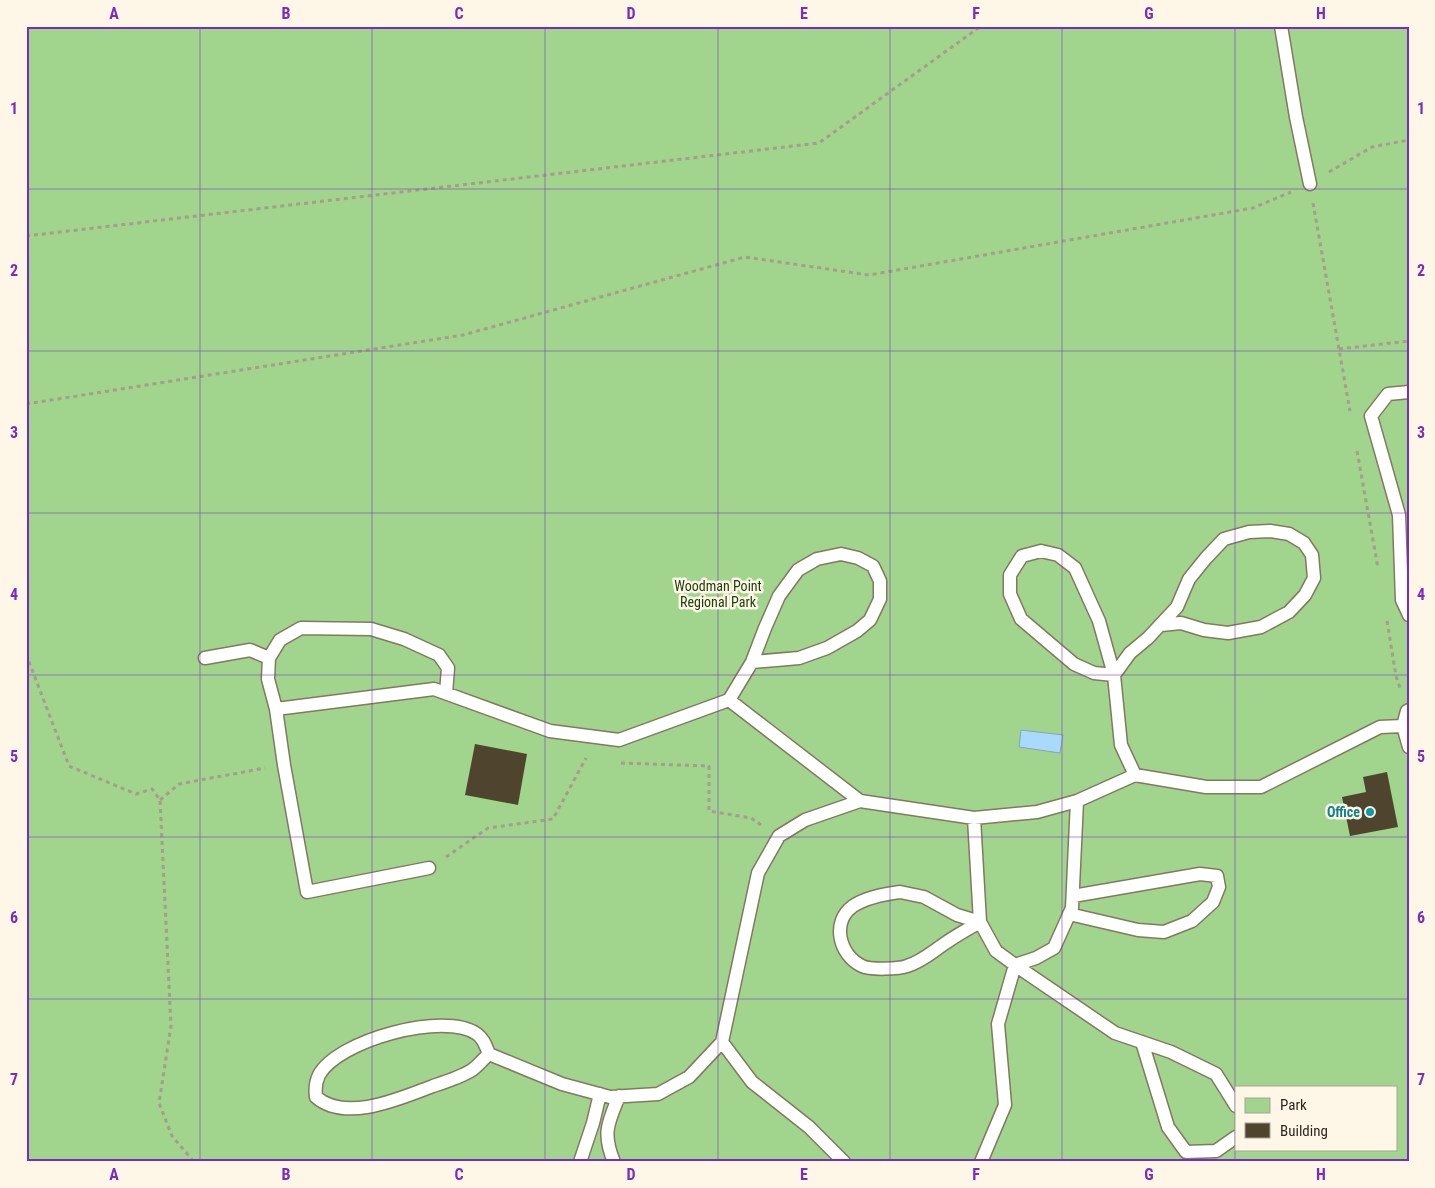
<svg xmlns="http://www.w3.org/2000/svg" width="1435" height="1188" font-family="'Roboto Condensed',sans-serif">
	<rect width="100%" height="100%" fill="#f5e8cd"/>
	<path fill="#a1d48d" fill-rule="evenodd" d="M26,26H1409V1162H26ZM1236,1087H1396V1149H1236Z"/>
	<path fill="#abd9fd" stroke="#85a4ba" d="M1021,730L1063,735L1060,753L1019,747Z"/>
	<path fill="#4f452e" d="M475,744L527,754L518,805L465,795Z
		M1387,772L1398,827L1350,836L1342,797L1366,792L1363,777Z"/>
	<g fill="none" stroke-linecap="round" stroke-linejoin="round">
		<g stroke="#847860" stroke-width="15">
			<path id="service" d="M1281,26L1296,117L1310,184
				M1409,392L1388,394L1371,416L1399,515L1402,600L1409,615
				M1041,551L1058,555L1075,568L1099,621L1114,675L1094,673L1074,664L1021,619L1010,594V575L1022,556Z
				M205,658L250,650L269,658
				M729,700L752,662L765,628L779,596L798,570L817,559L841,554L858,558L873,566L880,581V599L870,620L857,631L827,648L799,658L752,662
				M276,709L268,679L269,658L280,640L301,628L371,629L404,639L439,655L448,668L446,693
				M1403,726L1407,711L1409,710
				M1135,775L1121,745L1114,675L1130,653L1148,638L1177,607L1189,579L1206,558L1224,539L1249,532L1270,531L1289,534L1304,543L1312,555L1314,578L1305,595L1289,612L1261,627L1228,633L1204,630L1181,623L1161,625
				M974,818L980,922L996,951L1015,965L1036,958L1054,948L1072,908L1077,801
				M429,868L307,892L284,765L276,709L434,689L550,731L619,740L729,700L860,801L974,818L1037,812L1077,801L1135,775L1206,787H1261L1380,727L1403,726L1409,747
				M900,892L924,897L957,915L980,922C968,929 957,935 947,942C933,951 923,961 907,966C899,969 870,970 862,966C839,955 831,922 853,906C867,897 884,894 900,892Z
				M1069,914L1138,930L1164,932L1192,921L1213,902L1219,887L1217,876L1200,874L1073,896
				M722,1042L752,1082L809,1127L844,1162
				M1142,1042L1168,1127L1186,1152L1216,1151L1236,1137
				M489,1054C483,1059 478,1066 472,1070C461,1077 445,1082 433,1086C401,1098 346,1123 316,1097C315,1089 315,1083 319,1075C338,1040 445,1011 477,1034C484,1039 486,1047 489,1054L562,1084L610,1097L658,1094L689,1077L722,1042L758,873L779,836L805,820L860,801
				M580,1162L593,1123L600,1094
				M614,1162C602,1133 608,1123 619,1096
				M981,1162L1005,1105L998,1024L1015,965L1115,1033L1171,1052L1216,1074L1236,1106"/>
		</g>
		<path stroke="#a79d89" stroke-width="3" stroke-dasharray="4 4" stroke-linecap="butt" d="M1329,172L1372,147L1409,140
			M1313,203L1350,411
			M26,236L819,143L981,26
			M1339,349L1409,341
			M26,404L463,335L745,257L869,275L1253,208L1291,192
			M1357,451L1378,568
			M1387,621L1396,676L1401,691
			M26,654L69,766L136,794L152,789L160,800L171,1026L159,1103L172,1136L194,1162
			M621,763L709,766V811L751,818L761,825
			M160,800L179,784L265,768
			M446,857L488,828L553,819L586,758"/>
		<use href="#service" stroke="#fff" stroke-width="12"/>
	</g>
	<path fill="none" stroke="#7b2cbf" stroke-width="1" stroke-opacity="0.55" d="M200,26V1162M372,26V1162M545,26V1162M718,26V1162M890,26V1162M1062,26V1162M1235,26V1162M26,189H1409M26,351H1409M26,513H1409M26,675H1409M26,837H1409M26,999H1409"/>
	<circle fill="#0f9aa8" stroke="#fef6e6" stroke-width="2" cx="1370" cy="812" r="5"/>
	<g text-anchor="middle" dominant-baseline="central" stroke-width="5" stroke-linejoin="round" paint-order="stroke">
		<g font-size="14" fill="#1d400c" stroke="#fef6e6">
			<text x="718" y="586">Woodman Point<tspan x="718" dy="16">Regional Park</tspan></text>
		</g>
		<g font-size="14" font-weight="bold" fill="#0d838f" stroke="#fef6e6" text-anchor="end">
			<text x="1360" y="812">Office</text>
		</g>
	</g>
	<rect width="1435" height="1188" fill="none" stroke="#fef6e6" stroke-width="55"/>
	<rect x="1235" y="1086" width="162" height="65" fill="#fef6e6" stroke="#aaa396"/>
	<rect x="1245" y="1098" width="25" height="15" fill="#a1d48d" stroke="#aaa396"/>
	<text x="1280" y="1110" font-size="15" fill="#2c271d">Park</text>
	<rect x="1245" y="1123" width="25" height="15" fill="#4f452e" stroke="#aaa396"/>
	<text x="1280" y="1136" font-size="15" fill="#2c271d">Building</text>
	<rect x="28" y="28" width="1380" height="1132" fill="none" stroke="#7b2cbf" stroke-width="2"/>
	<g font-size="16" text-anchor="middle" font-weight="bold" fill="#7b2cbf">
		<text x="114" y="19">A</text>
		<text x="286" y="19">B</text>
		<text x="459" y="19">C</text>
		<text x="631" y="19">D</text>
		<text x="804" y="19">E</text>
		<text x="976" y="19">F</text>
		<text x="1149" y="19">G</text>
		<text x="1321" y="19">H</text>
		<text x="14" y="114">1</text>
		<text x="1421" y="114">1</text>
		<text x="14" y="276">2</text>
		<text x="1421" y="276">2</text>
		<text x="14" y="438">3</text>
		<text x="1421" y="438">3</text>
		<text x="14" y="600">4</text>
		<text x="1421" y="600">4</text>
		<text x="14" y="762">5</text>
		<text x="1421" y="762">5</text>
		<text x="14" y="923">6</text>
		<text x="1421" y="923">6</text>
		<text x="14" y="1085">7</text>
		<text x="1421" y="1085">7</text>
		<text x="114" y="1180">A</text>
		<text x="286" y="1180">B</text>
		<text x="459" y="1180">C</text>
		<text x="631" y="1180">D</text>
		<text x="804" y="1180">E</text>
		<text x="976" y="1180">F</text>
		<text x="1149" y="1180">G</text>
		<text x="1321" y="1180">H</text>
	</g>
</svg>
